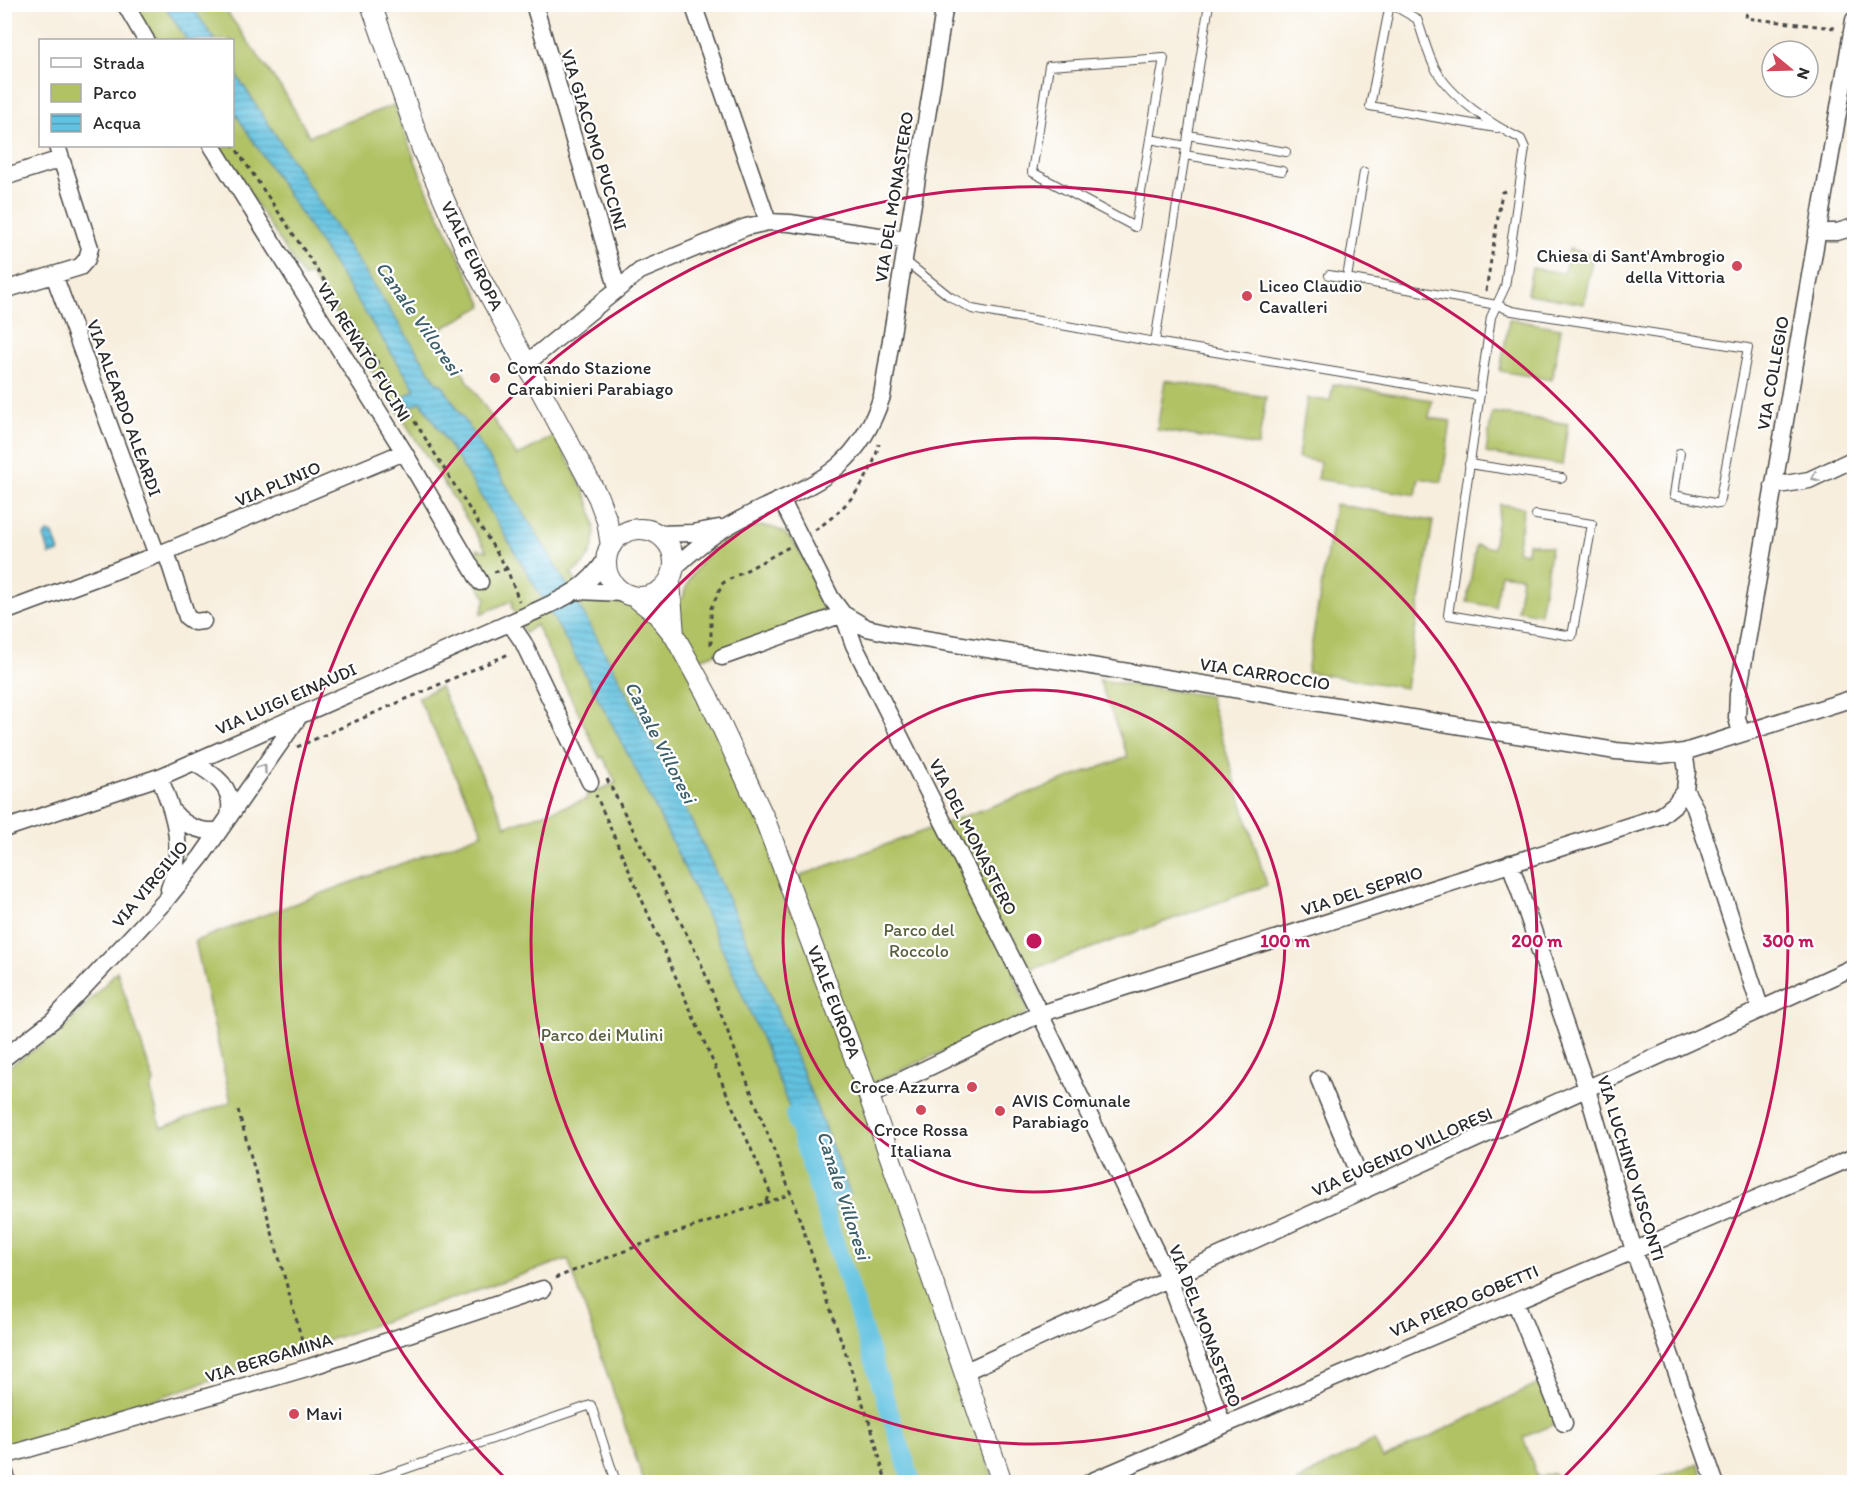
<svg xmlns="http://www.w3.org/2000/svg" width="1859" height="1487" font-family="Itim,sans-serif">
	<defs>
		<pattern id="water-rules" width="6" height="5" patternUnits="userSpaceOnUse" patternTransform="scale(1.5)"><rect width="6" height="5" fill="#62c2e1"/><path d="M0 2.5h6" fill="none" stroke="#519eb7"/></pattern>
	</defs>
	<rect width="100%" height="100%" fill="#fff"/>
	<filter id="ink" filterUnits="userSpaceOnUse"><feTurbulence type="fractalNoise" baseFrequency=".0167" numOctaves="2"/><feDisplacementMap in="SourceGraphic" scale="12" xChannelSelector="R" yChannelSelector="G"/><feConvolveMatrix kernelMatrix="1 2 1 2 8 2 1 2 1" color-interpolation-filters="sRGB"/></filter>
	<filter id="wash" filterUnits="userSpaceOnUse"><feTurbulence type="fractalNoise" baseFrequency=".008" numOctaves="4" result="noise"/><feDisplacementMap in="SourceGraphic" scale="24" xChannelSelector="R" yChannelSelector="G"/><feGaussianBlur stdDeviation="1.35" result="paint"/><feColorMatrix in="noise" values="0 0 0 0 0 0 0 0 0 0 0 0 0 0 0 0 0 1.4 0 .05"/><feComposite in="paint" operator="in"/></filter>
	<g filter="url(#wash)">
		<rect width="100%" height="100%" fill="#f7eedd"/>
		<path fill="#b1c265" stroke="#6e7648" stroke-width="1.5" d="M129,5H222L286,95L309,136L394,105L423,181L483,306L436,332L517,456L554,436C575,474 624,541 571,574L583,591L586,589L658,609L683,598C689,562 743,510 781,531C799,541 815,582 825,601L823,610L800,624L688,663L724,739L737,736L800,881L802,875L1128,757L1099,680L1209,696L1267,885L1014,976L1028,1010L1025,1015L864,1087L994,1482H644L568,1259L5,1450L4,1070L63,1030L117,971L154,1082L151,1090L161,1128L231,1102L195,941L483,833L418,697L440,687L506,826L587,799L586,795L616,783L603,757L600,758L536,625L525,633L512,607L513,600L481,614L486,598L462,561L478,552L477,549L487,551L310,274L304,278L219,146H232V40H151Z
			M1569,249L1593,254L1584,304L1527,294L1532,268L1564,273Z
			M1509,319L1561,328L1552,380L1500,371Z
			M1165,380L1266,397L1258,446L1157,430Z
			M1333,384L1432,400L1429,418L1451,421L1442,482L1419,478L1416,495L1317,479L1320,462L1298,458L1307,398L1330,401Z
			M1492,412L1568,424L1562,465L1486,453Z
			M1335,504L1433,521L1406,688L1307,672Z
			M1500,504L1524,508L1517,551L1527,553L1528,543L1551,547L1540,614L1517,610L1522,577L1501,574L1495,607L1467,602L1476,545L1493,548Z
			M1549,1379L1566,1420L1523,1437L1538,1478L1554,1473L1557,1482H1296L1374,1440L1383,1459Z
			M1699,1464L1705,1482H1646Z"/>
		<path fill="url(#water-rules)" stroke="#467686" stroke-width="1.5" d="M164,5H191L215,40H187Z
			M232,68L438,384L441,383C489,459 539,534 583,613C688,799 775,994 850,1194L829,1212C726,927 587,655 421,402L411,407L404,397L415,389L233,110Z
			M47,532L53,534L59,552L50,555L44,537Z"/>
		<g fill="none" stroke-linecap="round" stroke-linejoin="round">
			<path stroke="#62c2e1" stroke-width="18" d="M794,1114L912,1482"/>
		</g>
	</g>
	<g filter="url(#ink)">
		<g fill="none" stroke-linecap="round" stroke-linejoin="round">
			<g stroke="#4a4846" stroke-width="10">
				<path id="service" d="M1390,4L1370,106L1496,128
					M1391,4L1417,19C1423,35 1427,53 1435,68C1450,97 1492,125 1521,139L1525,148L1505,287L1491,317L1448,615L1572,636L1592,524L1536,515
					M1188,135L1286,152
					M1150,139L1135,227L1032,172L1049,66L1164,58L1150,139L1186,146
					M1185,155L1282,171
					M904,260L949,296L972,309L1155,342L1209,4
					M1329,275L1497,305L1512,311L1748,348L1719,504L1674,495L1680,453
					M1347,278L1364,172
					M1155,342L1479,396
					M1469,464L1562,478
					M368,1482L591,1405L616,1482"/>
			</g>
			<g stroke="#4a4846" stroke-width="19">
				<path id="minor" d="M125,4L146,40
					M534,4L617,287
					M693,4L768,222
					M212,146L404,452L480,582
					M4,177L61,159
					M1817,232H1837L1854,227
					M54,275L157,555
					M4,290L80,267L87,259L90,248L57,146
					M527,363L640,271L746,227L768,222L790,223L907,240
					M1773,486L1809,480L1854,459
					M782,501L831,598L843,614L854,645L1040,1014L1169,1279L1223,1425
					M658,534L692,533L719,528
					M166,552L187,617L194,622L203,621
					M674,568C690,553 706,539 725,528C795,486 853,486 882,396L945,4
					M578,591L623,593
					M4,612L157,555L404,452
					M510,623L523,642L590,782
					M722,657L843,614L867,628L894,634L1616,751L1661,755L1684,752L1854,698
					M1741,733L1737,718L1738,694L1854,20
					M1684,752L1687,771L1685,790L1695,808L1761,1010
					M193,762C214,774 236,788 229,816
					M159,777C176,816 185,848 169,889
					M174,813C186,827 200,832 219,831
					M4,829L162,776L525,616C559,600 585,592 606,559
					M1510,863L1587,1089L1634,1251L1715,1482
					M4,1058L53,1020L165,901L201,857L300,715
					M1319,1079L1365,1190
					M869,1096L1040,1014L1660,816L1675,804L1685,790
					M1515,1301L1564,1423
					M966,1371L1854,967
					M4,1456L310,1367L543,1289
					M4,1470L8,1482
					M1090,1482L1854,1157"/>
			</g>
			<g stroke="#4a4846" stroke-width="22">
				<path id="tertiary" d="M371,4L422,149L470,259L598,497L607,521L611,546
					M606 563a34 34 0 1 1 68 0a34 34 0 1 1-68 0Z
					M670,581L674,635
					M635,597L657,614L674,635L707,695L765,820L869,1096L1002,1482"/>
			</g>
			<path stroke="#4a4846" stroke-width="3" stroke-dasharray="4.5 4.5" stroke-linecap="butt" d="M1748,4L1746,18L1835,28
				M232,143L355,326L507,569L519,601
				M1486,291L1502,192L1506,191
				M815,530C845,510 871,481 879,444
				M494,572L507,569
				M711,645V608L723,583L789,547
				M297,747L511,653
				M607,779L699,958L791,1194L873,1433L886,1482
				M238,1110L305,1351
				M765,1203L791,1194
				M555,1278L648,1242L765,1203L770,1192L596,795"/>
			<use href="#service" stroke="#fff" stroke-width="8"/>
			<use href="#minor" stroke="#fff" stroke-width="16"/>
			<use href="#tertiary" stroke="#fff" stroke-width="20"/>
		</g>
		<defs><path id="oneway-chevron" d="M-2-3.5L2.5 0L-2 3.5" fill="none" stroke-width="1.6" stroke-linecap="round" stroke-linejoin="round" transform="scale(1.5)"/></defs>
		<g stroke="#a0a0a0">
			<use href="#oneway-chevron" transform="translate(1815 477) rotate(157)"/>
			<use href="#oneway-chevron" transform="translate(263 768) rotate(-55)"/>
		</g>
	</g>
	<g fill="none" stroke="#c2185b" stroke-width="3">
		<circle cx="1034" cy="941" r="251"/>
		<circle cx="1034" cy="941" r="503"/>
		<path d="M506 1479A754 754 0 1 1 1562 1479"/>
	</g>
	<g fill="#d1495b" stroke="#fff" stroke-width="2">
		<circle cx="1737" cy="266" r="6"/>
		<circle cx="1247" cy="296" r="6"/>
		<circle cx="495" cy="378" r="6"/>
		<circle cx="972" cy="1087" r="6"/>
		<circle cx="921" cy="1110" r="6"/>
		<circle cx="1000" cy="1111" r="6"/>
		<circle cx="294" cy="1414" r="6"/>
	</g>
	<g text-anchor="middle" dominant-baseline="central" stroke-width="4.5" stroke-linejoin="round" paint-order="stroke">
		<g font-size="18" fill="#2b2b2b" stroke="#fff">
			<text transform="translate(594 140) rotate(73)">VIA GIACOMO PUCCINI</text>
			<text transform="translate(894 197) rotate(-81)">VIA DEL MONASTERO</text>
			<text transform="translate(472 256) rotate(64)">VIALE EUROPA</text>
			<text transform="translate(364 352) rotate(58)">VIA RENATO FUCINI</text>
			<text transform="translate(1773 373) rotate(-80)">VIA COLLEGIO</text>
			<text transform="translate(124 408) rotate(70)">VIA ALEARDO ALEARDI</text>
			<text transform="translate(278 484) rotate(-23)">VIA PLINIO</text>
			<text transform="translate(1265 674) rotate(9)">VIA CARROCCIO</text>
			<text transform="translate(286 699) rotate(-24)">VIA LUIGI EINAUDI</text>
			<text transform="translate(973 837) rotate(63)">VIA DEL MONASTERO</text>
			<text transform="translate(150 884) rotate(-50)">VIA VIRGILIO</text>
			<text transform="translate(1362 891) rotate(-18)">VIA DEL SEPRIO</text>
			<text transform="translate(834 1002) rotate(69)">VIALE EUROPA</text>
			<text transform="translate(1402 1152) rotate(-24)">VIA EUGENIO VILLORESI</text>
			<text transform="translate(1631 1168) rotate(73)">VIA LUCHINO VISCONTI</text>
			<text transform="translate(1464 1301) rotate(-23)">VIA PIERO GOBETTI</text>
			<text transform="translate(1205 1326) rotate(69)">VIA DEL MONASTERO</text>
			<text transform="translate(269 1358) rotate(-17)">VIA BERGAMINA</text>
		</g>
		<g font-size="18" fill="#2b2b2b" stroke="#fff" text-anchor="start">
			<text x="1725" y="256" text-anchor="end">Chiesa di Sant'Ambrogio<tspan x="1725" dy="21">della Vittoria</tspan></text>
			<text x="1259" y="286">Liceo Claudio<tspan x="1259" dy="21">Cavalleri</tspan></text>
			<text x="507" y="368">Comando Stazione<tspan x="507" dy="21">Carabinieri Parabiago</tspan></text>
			<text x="960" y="1087" text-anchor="end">Croce Azzurra</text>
			<text x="1012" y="1101">AVIS Comunale<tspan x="1012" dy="21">Parabiago</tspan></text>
			<text x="921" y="1130" text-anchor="middle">Croce Rossa<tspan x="921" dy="21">Italiana</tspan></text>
			<text x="306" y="1414">Mavi</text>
		</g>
		<g font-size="18" fill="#5a603f" stroke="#fff">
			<text x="919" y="930">Parco del<tspan x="919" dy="21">Roccolo</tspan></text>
			<text x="602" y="1035">Parco dei Mulini</text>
		</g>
		<g font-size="20" font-style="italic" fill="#3e606b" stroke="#fff">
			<text transform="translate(419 318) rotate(55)">Canale Villoresi</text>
			<text transform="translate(661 742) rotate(63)">Canale Villoresi</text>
			<text transform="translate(844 1195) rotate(72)">Canale Villoresi</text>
		</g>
	</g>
	<circle cx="1034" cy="941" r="9" fill="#c2185b" stroke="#fff" stroke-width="3"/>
	<g font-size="18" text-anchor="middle" font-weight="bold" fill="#c2185b" stroke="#fff" stroke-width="4.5" stroke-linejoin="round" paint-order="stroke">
		<text x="1285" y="947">100 m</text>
		<text x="1537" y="947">200 m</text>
		<text x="1788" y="947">300 m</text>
	</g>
	<rect width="1859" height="1487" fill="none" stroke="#fff" stroke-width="24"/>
	<rect x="39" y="39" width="195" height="108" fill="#ffffff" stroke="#aaaaaa" stroke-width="1.5"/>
	<rect x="51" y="58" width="30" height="9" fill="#ffffff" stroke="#aaaaaa" stroke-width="1.5"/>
	<text x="93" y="69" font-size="18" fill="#2b2b2b">Strada</text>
	<rect x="51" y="84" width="30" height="18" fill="#b1c265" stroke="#aaaaaa" stroke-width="1.5"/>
	<text x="93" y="99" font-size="18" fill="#2b2b2b">Parco</text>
	<rect x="51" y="114" width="30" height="18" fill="url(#water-rules)" stroke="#aaaaaa" stroke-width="1.5"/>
	<text x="93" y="129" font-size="18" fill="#2b2b2b">Acqua</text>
	<g transform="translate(1790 69) rotate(109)"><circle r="28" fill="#ffffff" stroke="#aaaaaa" stroke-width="1.5"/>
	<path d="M0-4.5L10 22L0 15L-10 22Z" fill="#d1495b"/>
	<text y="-9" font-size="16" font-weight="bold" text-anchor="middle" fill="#2b2b2b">N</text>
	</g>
</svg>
